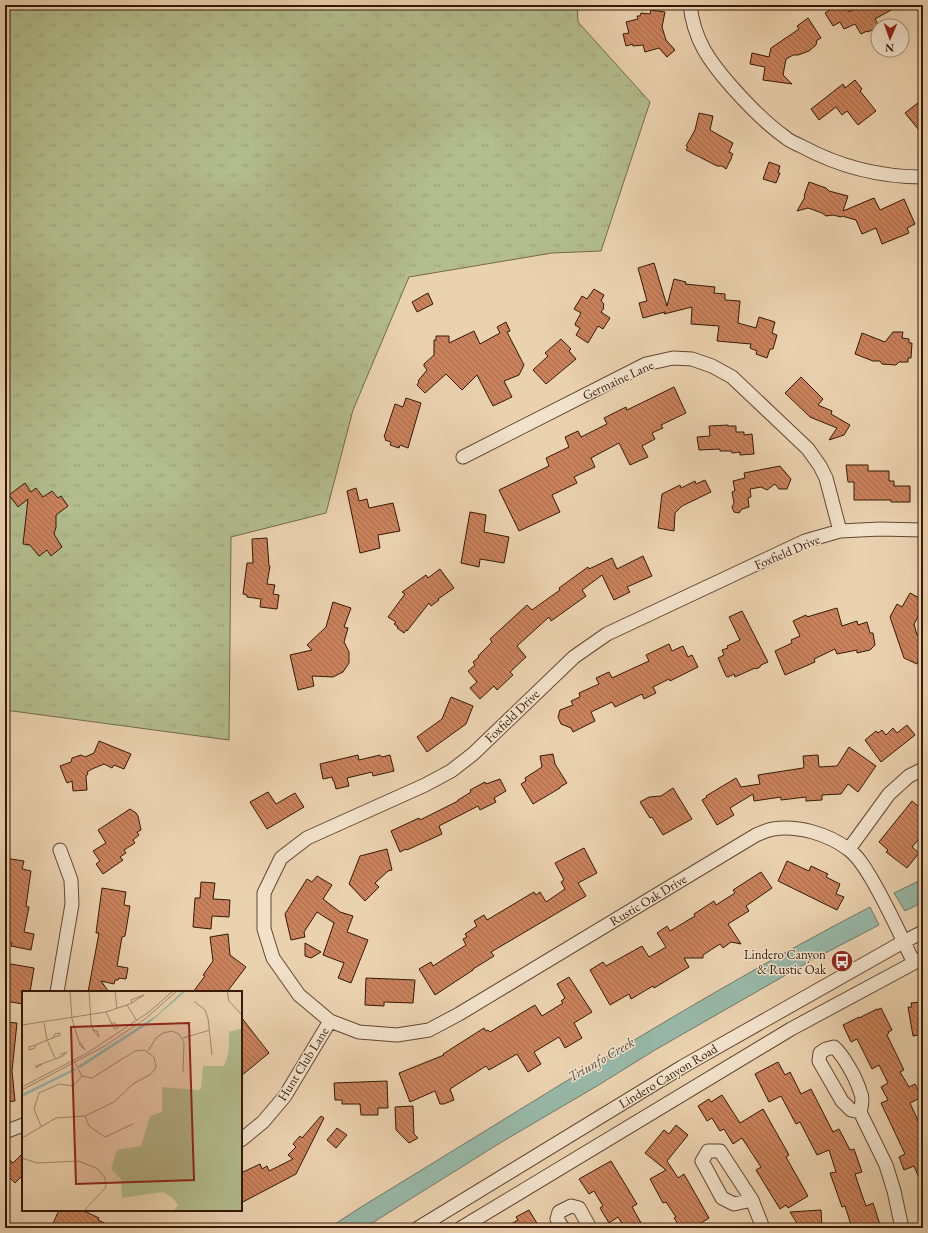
<svg xmlns="http://www.w3.org/2000/svg" width="928" height="1233" font-family="'EB Garamond',serif">
	<defs>
		<pattern id="grass-tufts" width="24" height="20" patternUnits="userSpaceOnUse"><rect width="24" height="20" fill="#b3bd8e"/><path d="M3 7l-1-3M5 7V3M7 7l1-3M15 17l-1-3M17 17v-4M19 17l1-3" fill="none" stroke="#9ba279"/></pattern>
		<pattern id="building-back-hatch" width="6" height="6" patternUnits="userSpaceOnUse"><rect width="6" height="6" fill="#ca825c"/><path d="M-1 5l2 2M0 0l6 6M5-1l2 2" fill="none" stroke="#a5694a"/></pattern>
	</defs>
	<rect width="100%" height="100%" fill="#ebd2af"/>
	<filter id="stains"><feTurbulence type="fractalNoise" baseFrequency=".005" numOctaves="4"/><feColorMatrix values="0 0 0 0 .2 0 0 0 0 .09 0 0 0 0 .02 0 0 0 .5 -.17"/></filter>
	<radialGradient id="worn" r=".72"><stop offset=".6" stop-color="#630" stop-opacity="0"/><stop offset="1" stop-color="#630" stop-opacity=".3"/></radialGradient>
	<path fill="url(#grass-tufts)" stroke="#746a4a" d="M5,5H577L578,22L650,102L601,251L552,253L409,277L353,410L326,513L231,537L229,740L5,710Z"/>
	<path fill="#98b8a8" stroke="#707867" d="M923,879V902L905,911L894,893Z
		M870,907L879,925L812,960L655,1050L597,1086L500,1143L364,1228H329L361,1207C529,1105 695,998 870,907Z"/>
	<path fill="url(#building-back-hatch)" stroke="#351806" d="M838,5H845L849,12L861,5H900L875,19L878,24V27L868,32L867,31L861,34L855,24L844,29L840,22L833,26L825,13Z
		M651,10L665,12L662,27L666,40L675,50L667,57L659,48L645,52L643,45L633,46V44L626,46L623,34L629,33L626,22L638,19L637,16H640L641,13L650,14Z
		M808,18L821,38L817,40L816,45L809,51L798,55H793L786,59L783,75L792,84L763,80L765,67L750,64L752,53L769,57L771,48L799,29L797,26Z
		M855,80L862,89L860,91L876,111L858,125L847,111L842,115L836,107L819,120L811,109L843,84L845,88Z
		M923,99V135L905,113Z
		M699,113L713,116L710,130L733,143L729,152L733,154L731,157H732L726,169L722,166H717L686,150L688,147L686,146L695,130Z
		M769,162L780,166L778,173H780L776,183L763,179Z
		M809,182L826,188L829,191L848,196L843,211L874,198L880,210L904,199L915,224L907,228L909,233L882,244L876,228L862,234L856,220L842,216L841,217L833,215L826,216L822,213L808,208L797,211L805,197L804,196Z
		M654,263L667,306L674,279L686,282L685,284L715,287L714,293L725,294V300L740,301L738,323L756,328L759,317L775,322L772,333L777,335L773,349H770L767,358L756,354L757,351L750,348L751,344L717,341L719,326L691,324L692,307L664,314L665,312L643,318L639,303L647,301L638,268Z
		M594,289L604,295L601,301L604,304L603,307L604,308L601,312L610,318L603,329L598,326L588,343L576,335L580,328L575,325L576,322L581,313L574,309L582,296L587,299Z
		M428,293L433,304L417,312L412,302Z
		M506,322L510,331L507,332L524,365L519,375L504,381L512,397L493,406L477,375L462,390L446,374L425,393L417,385L419,382L418,381L427,370L424,366V364L434,355V340H436V336H449V343L474,331L480,344L500,333L497,327Z
		M893,332H903L902,338L909,339V343H912L911,358H908V362H899L896,365L882,364L880,361H873L855,354L862,333L885,342Z
		M561,339L571,349L569,351L576,359L546,384L533,370L548,356L545,353Z
		M801,377L823,399L818,405L832,411L831,414L850,425L844,435L829,440L837,428L810,417L785,393Z
		M674,387L686,413L661,425L663,428L652,433L655,439L642,446L648,457L630,465L619,443L591,458L595,467L574,477L577,483L552,495L560,512L519,531L499,490L549,466L546,458L569,447L565,437L578,431L581,437L607,424L604,418L626,407L627,410Z
		M406,398L421,403L408,448L400,445L399,448L390,445L391,442L385,440L386,438L384,437L395,404L403,407Z
		M728,425V426H736V432H744V435L752,434L754,454L740,455V452L732,453L731,451H720V449L699,450L697,437L710,436L709,426Z
		M846,465H868V471H889V481H894V486H910V502H891V500H854V482H848Z
		M780,466L791,479L787,489H779L775,484L767,490L761,487L750,489L751,497L748,498L749,507L742,509L739,513L734,512L732,507L734,503L732,492L735,491L733,481L745,478L744,473Z
		M705,480L711,492L682,506L675,513L674,531L658,528L662,494L680,485L681,488L695,481L696,484Z
		M25,483L31,492L36,488L43,497L52,491L58,498L61,496L68,506L56,515V527L54,534L62,547L51,556L47,550L39,556L30,545L23,544L28,499L18,507L9,495Z
		M356,488L359,501L367,499L369,508L393,503L400,531L378,535L380,548L360,553L347,491Z
		M470,512L486,515L484,532L509,537L504,563L480,559L479,567L461,563Z
		M267,538L269,566H270L267,584L275,585L273,594L279,595L277,609L260,607L261,599L247,597V595L243,594L247,563H253L252,539Z
		M643,556L652,576L627,587L630,592L614,600L602,575L582,590L586,596L551,621L549,617L517,646L526,657L510,672L513,675L497,690L494,686L480,699L470,688L477,682L468,671L475,665L473,662L479,657L478,656L492,642L490,639L527,605L532,610L560,590L559,588L588,567L589,569L612,558L617,569Z
		M440,569L454,588L438,599L439,600L431,606L429,603L407,631L406,630L404,633L397,628L398,627L394,624L396,622L388,617L405,594L402,592L426,575L428,578Z
		M910,593L923,600V608L914,624L917,635L923,638V658L920,656L917,664L904,658L890,617L897,604L902,607Z
		M333,602L351,608L344,627L348,628L344,642L349,652V663L343,672L333,677L312,676L314,686L298,690L290,655L312,650L307,645L326,627Z
		M837,608L842,626L857,621L858,625L867,622L870,633H873L875,645L870,650L857,653V650L837,654L835,649L814,659L815,662L785,675L775,651L792,643L791,640L800,636L793,621L806,615L807,617Z
		M742,611L768,662L761,665L760,667L756,669L755,668L735,677L734,674L728,677L726,676L718,658L724,655L722,650L728,648L727,646L740,640L729,617Z
		M669,644L672,651L683,646L688,657L692,655L698,667L670,681L669,679L653,687L656,693L644,699L642,694L615,707L612,702L591,712L595,721L573,732L571,728L561,724L558,717L560,710L573,705L571,701L580,697L579,693L599,684L596,678L609,672L612,678L649,661L646,655Z
		M451,697L473,706L466,724L427,752L417,737L442,719Z
		M907,725L915,735L881,762L865,740L876,731L878,733L882,730L886,735L893,728L897,733Z
		M99,741L131,754L124,769L114,765L112,768L104,764L92,769L87,772L88,774L86,776L87,790L73,791L72,781L67,783L66,781L60,766L71,762L72,758L81,755L85,757L94,753Z
		M849,747L876,766L858,792L848,784L841,794L822,795V800L806,801V797L781,800V797L754,801L753,794L730,808L734,815L717,825L702,800L707,797L706,796L736,778L741,787L760,784L758,775L803,768L804,767L803,756L818,755L819,767L837,766Z
		M553,754L555,764L567,783L560,787V788L533,804L521,784L526,781L525,778L542,767L540,756Z
		M358,755L359,760L380,755L382,757L390,755L394,771L373,776L372,772L347,778L349,786L336,789L334,781H333L332,777L323,779L320,764Z
		M500,779L506,791L494,798L496,802L480,810L478,806L439,826L442,834L407,850L406,849L400,852L391,831L419,818L420,820L458,801V800L471,792L470,790L485,782L486,784Z
		M673,788L692,819L663,835L652,817L650,818L640,802L649,797L661,796Z
		M268,792L276,804L295,793L304,807L267,829L250,802Z
		M912,801L923,810V812L918,819L923,823V834L912,847L919,853L907,868L886,852L888,850L879,842Z
		M130,809L136,813L138,816L141,830L137,832L139,835L133,840L135,843L124,850L126,853L120,857L123,860L103,874L96,864L100,861L93,851L106,843L98,830Z
		M584,848L597,873L578,883L586,896L491,952L494,956L473,969V970L435,995L419,969L431,962L433,966L466,945L463,939L467,937L465,934L477,926L474,921L484,915L487,920L534,892L536,895L540,892L546,902L565,889L561,882L564,880L555,863Z
		M387,849L392,870L388,871L375,883L379,887L365,901L349,884L360,856Z
		M5,858L24,861L22,869L31,871L26,906L29,907L24,932L34,934L31,950L11,946L12,943L5,942Z
		M787,861L809,871L811,866L828,874L826,877L840,884L836,894L844,897L837,910L778,881Z
		M761,872L772,888L746,906L749,911L728,924L741,944L731,942L723,948L720,944L703,955V958H684L689,967L654,988L653,986L631,999L629,994L610,1005L590,970L603,962L606,966L642,946L649,957L666,947L657,933L667,926L670,931L695,916L694,914L714,901L716,905L735,893L733,890Z
		M317,876L332,885L323,899L340,912L353,916L347,932L368,940L351,983L338,978L344,963L323,955L334,923L317,912L304,932L305,937L291,940L285,914L307,879L312,882Z
		M201,882L215,883L213,899L230,900L229,917L212,916L211,929L193,927L195,898H200Z
		M102,888L126,892L124,905L130,906L125,936L122,937L117,966L128,968L126,979L119,978L118,980H115L114,984L101,981L109,992H88L99,933H96Z
		M228,934L230,955L246,967L227,992H193L205,976L203,975L213,961L210,937Z
		M305,943L321,952L311,958L305,956Z
		M5,963L34,968L30,992H23V1004L5,1001Z
		M569,977L592,1012L574,1023L582,1038L565,1048L559,1037L534,1052L541,1064L528,1072L517,1054L489,1070L486,1066L450,1089L454,1100L444,1104H440L435,1091L410,1102L399,1073L444,1055L443,1054L484,1028L486,1031L488,1030L490,1032L535,1005L542,1016L563,1003L561,1001L565,998L557,984Z
		M366,978L415,980L413,1003L384,1002V1006L365,1005Z
		M921,1002V1005L923,1004V1034L913,1036L908,1007H912L911,1003Z
		M881,1008L892,1030L888,1032L889,1033L887,1035L904,1070L900,1072L909,1087L915,1084L922,1097L910,1103L919,1123L923,1120V1188L914,1166L904,1170L899,1157L905,1154L881,1103L888,1100L881,1087L888,1083L879,1065L872,1069L857,1039L851,1042L843,1025L859,1017V1018L877,1009V1010Z
		M241,1017L269,1053L241,1076Z
		M5,1022L17,1023L12,1071L15,1101L5,1102Z
		M778,1062L785,1075L790,1072L801,1094L811,1089L833,1132L839,1129L850,1150L854,1149L862,1172L855,1174L861,1192L866,1206L873,1203L881,1228H852L845,1206L842,1207L830,1173L836,1172L829,1150L817,1155L800,1122L796,1124L781,1096L769,1102L755,1074Z
		M387,1081L388,1108H378V1115H361L360,1104H342V1100H335L334,1083Z
		M722,1095L740,1123L763,1109L789,1155L786,1157L808,1196L788,1208L786,1205L780,1209L756,1170L761,1167L742,1138L733,1144L724,1129L720,1131L712,1118L707,1121L698,1106L709,1099L711,1102Z
		M413,1106L414,1134L418,1138L409,1143L396,1130L395,1107Z
		M321,1116L324,1118L296,1174L241,1203V1173L260,1164L262,1169L267,1166L269,1171L293,1159L288,1155L296,1147L293,1144L300,1136L302,1138Z
		M676,1125L688,1135L667,1161L678,1178L684,1174L709,1218L693,1228H681L674,1218L676,1217L666,1202L663,1203L650,1179L666,1170L645,1153L664,1130L669,1134Z
		M337,1128L347,1135L336,1148L327,1140Z
		M23,1153V1175L15,1183L5,1173V1156L13,1163Z
		M611,1161L637,1204L632,1207L644,1228H625L618,1217L609,1223L600,1208L603,1206L594,1191L589,1194L579,1179Z
		M59,1210H82L99,1218L98,1220L115,1228H51Z
		M529,1210L538,1225L533,1228H504L518,1220L516,1217Z
		M821,1210L822,1228H800L790,1212Z"/>
	<g fill="none" stroke-linecap="round" stroke-linejoin="round">
		<g stroke="#624630" stroke-width="15">
			<path id="minor" d="M690,5C694,40 709,61 732,87C748,105 765,123 785,137C789,141 795,143 801,146C838,166 881,177 923,177
				M463,457L646,364L673,358L692,359L712,366L732,377L808,449L820,466L826,478L840,531
				M849,849L889,794L909,776L923,769
				M914,963C900,934 887,905 871,878C865,868 858,856 848,849C828,834 798,825 773,829C767,830 761,833 756,835L459,1014L429,1030L397,1035L359,1032L330,1021L299,995L273,958L264,929V893L281,858L307,838L425,785L451,771L473,754L574,657L607,634L805,541L840,531L880,529L923,530
				M57,992L72,904L71,880L60,850
				M860,1112L851,1110L842,1101L819,1061L820,1053L826,1049L834,1047C844,1056 856,1078 860,1091C863,1097 862,1105 860,1112L886,1165L894,1191L902,1228
				M5,1132L23,1125
				M241,1140L263,1122L285,1096L330,1021
				M752,1200L734,1204L722,1198L702,1161L708,1151H720L752,1200L763,1228
				M418,1228L682,1067L903,942L923,932
				M461,1228L791,1029L923,958
				M563,1228L557,1219L559,1212L571,1206L579,1208L590,1228"/>
		</g>
		<use href="#minor" stroke="#f2e2cb" stroke-width="13"/>
	</g>
	<defs>
		<g id="bus-disc" transform="scale(1.15)"><circle r="9.5" fill="#8f2418" stroke="#f2e2cb"/><path d="M-5-6H5V4H4V6H2V4H-2V6H-4V4H-5ZM-3.5-4V0h7V-4ZM-3.5 1.2v1.5H-2V1.2ZM2 1.2v1.5H3.5V1.2Z" fill="#fff"/></g>
	</defs>
	<g fill-rule="evenodd">
		<use href="#bus-disc" x="842" y="961"/>
	</g>
	<g text-anchor="middle" dominant-baseline="central" stroke-width="3" stroke-linejoin="round" paint-order="stroke">
		<g font-size="13" fill="#351806" stroke="#f2e2cb">
			<text transform="translate(618 380) rotate(-25)">Germaine Lane</text>
			<text transform="translate(787 552) rotate(-23)">Foxfield Drive</text>
			<text transform="translate(512 716) rotate(-44)">Foxfield Drive</text>
			<text transform="translate(648 900) rotate(-31)">Rustic Oak Drive</text>
			<text transform="translate(303 1064) rotate(-58)">Hunt Club Lane</text>
			<text transform="translate(668 1076) rotate(-31)">Lindero Canyon Road</text>
		</g>
		<g font-size="13" fill="#351806" stroke="#f2e2cb" text-anchor="end">
			<text x="826" y="954">Lindero Canyon<tspan x="826" dy="15">&amp; Rustic Oak</tspan></text>
		</g>
		<g font-size="14" font-style="italic" fill="#534837" stroke="#f2e2cb">
			<text transform="translate(601 1059) rotate(-30)">Triunfo Creek</text>
		</g>
	</g>
	<g transform="translate(22 991)">
		<rect width="220" height="220" fill="#ebd2af"/>
		<path d="M220,32V220H151L156,214L151,207L141,201L100,207L99,188L89,178L95,159L119,155L128,125L140,121V96L176,99L179,98L181,75H202L207,62V41L219,38Z" fill="#b3bd8e"/>
		<path d="M220,32V84L203,83L207,56V41L219,38ZM220,206V220H207L219,207Z" fill="#b3bd8e"/>
		<path d="M161,0H164L126,33L58,77L56,75L135,24ZM53,77L54,79L0,106V103Z" fill="#98b8a8"/>
		<path fill="none" stroke="#a2886b" stroke-width="1" d="M48,0L50,28L58,54L63,59L58,51M67,0L69,32L71,39L77,46L75,40L71,39M93,0L95,18M205,0L207,10L220,24M172,10L183,19L186,27L190,64M105,14L115,30M84,21L87,27L89,32L93,38L96,37L93,32H89M22,32L25,49L33,67M0,34L84,21L105,14L110,12L122,4L109,9L110,12M161,47L188,39M14,54L13,57L7,59V56L14,54L25,49L31,47L38,44V42L33,43L31,47M126,60L134,47L141,42L150,40L157,43L162,51L161,81M20,73L14,77V75L41,65L45,61L38,64M0,96L67,61L127,21L151,0M0,99L81,56L123,28L155,0M63,125L67,135L83,146L111,133M19,135L12,118L17,102L37,93L51,95L60,85M0,147L34,127L63,125L92,111L111,93L129,83L134,76L132,66L122,59L113,60L70,87L60,85L52,70M0,167L15,172L57,170L76,178L83,187L84,196L62,220"/>
		<path fill="#8f2418" fill-opacity="0.15" stroke="#8f2418" stroke-width="2" d="M167,32L172,189L54,193L49,36Z"/>
		<rect width="220" height="220" fill="none" stroke="#351806" stroke-width="2"/>
	</g>
	<rect width="928" height="1233" fill="none" stroke="#ebd2af" stroke-width="20"/>
	<rect x="6" y="6" width="916" height="1221" fill="none" stroke="#351806" stroke-width="2"/>
	<rect x="10" y="10" width="908" height="1213" fill="none" stroke="#351806"/>
	<g transform="translate(890 38) rotate(182)"><circle r="19" fill="#f2e2cb" stroke="#a6917c"/>
	<path d="M0-3L7 15L0 10L-7 15Z" fill="#8f2418"/>
	<text y="-6" font-size="11" font-weight="bold" text-anchor="middle" fill="#351806">N</text>
	</g>
	<rect width="100%" height="100%" filter="url(#stains)"/>
	<rect width="100%" height="100%" fill="url(#worn)"/>
</svg>
